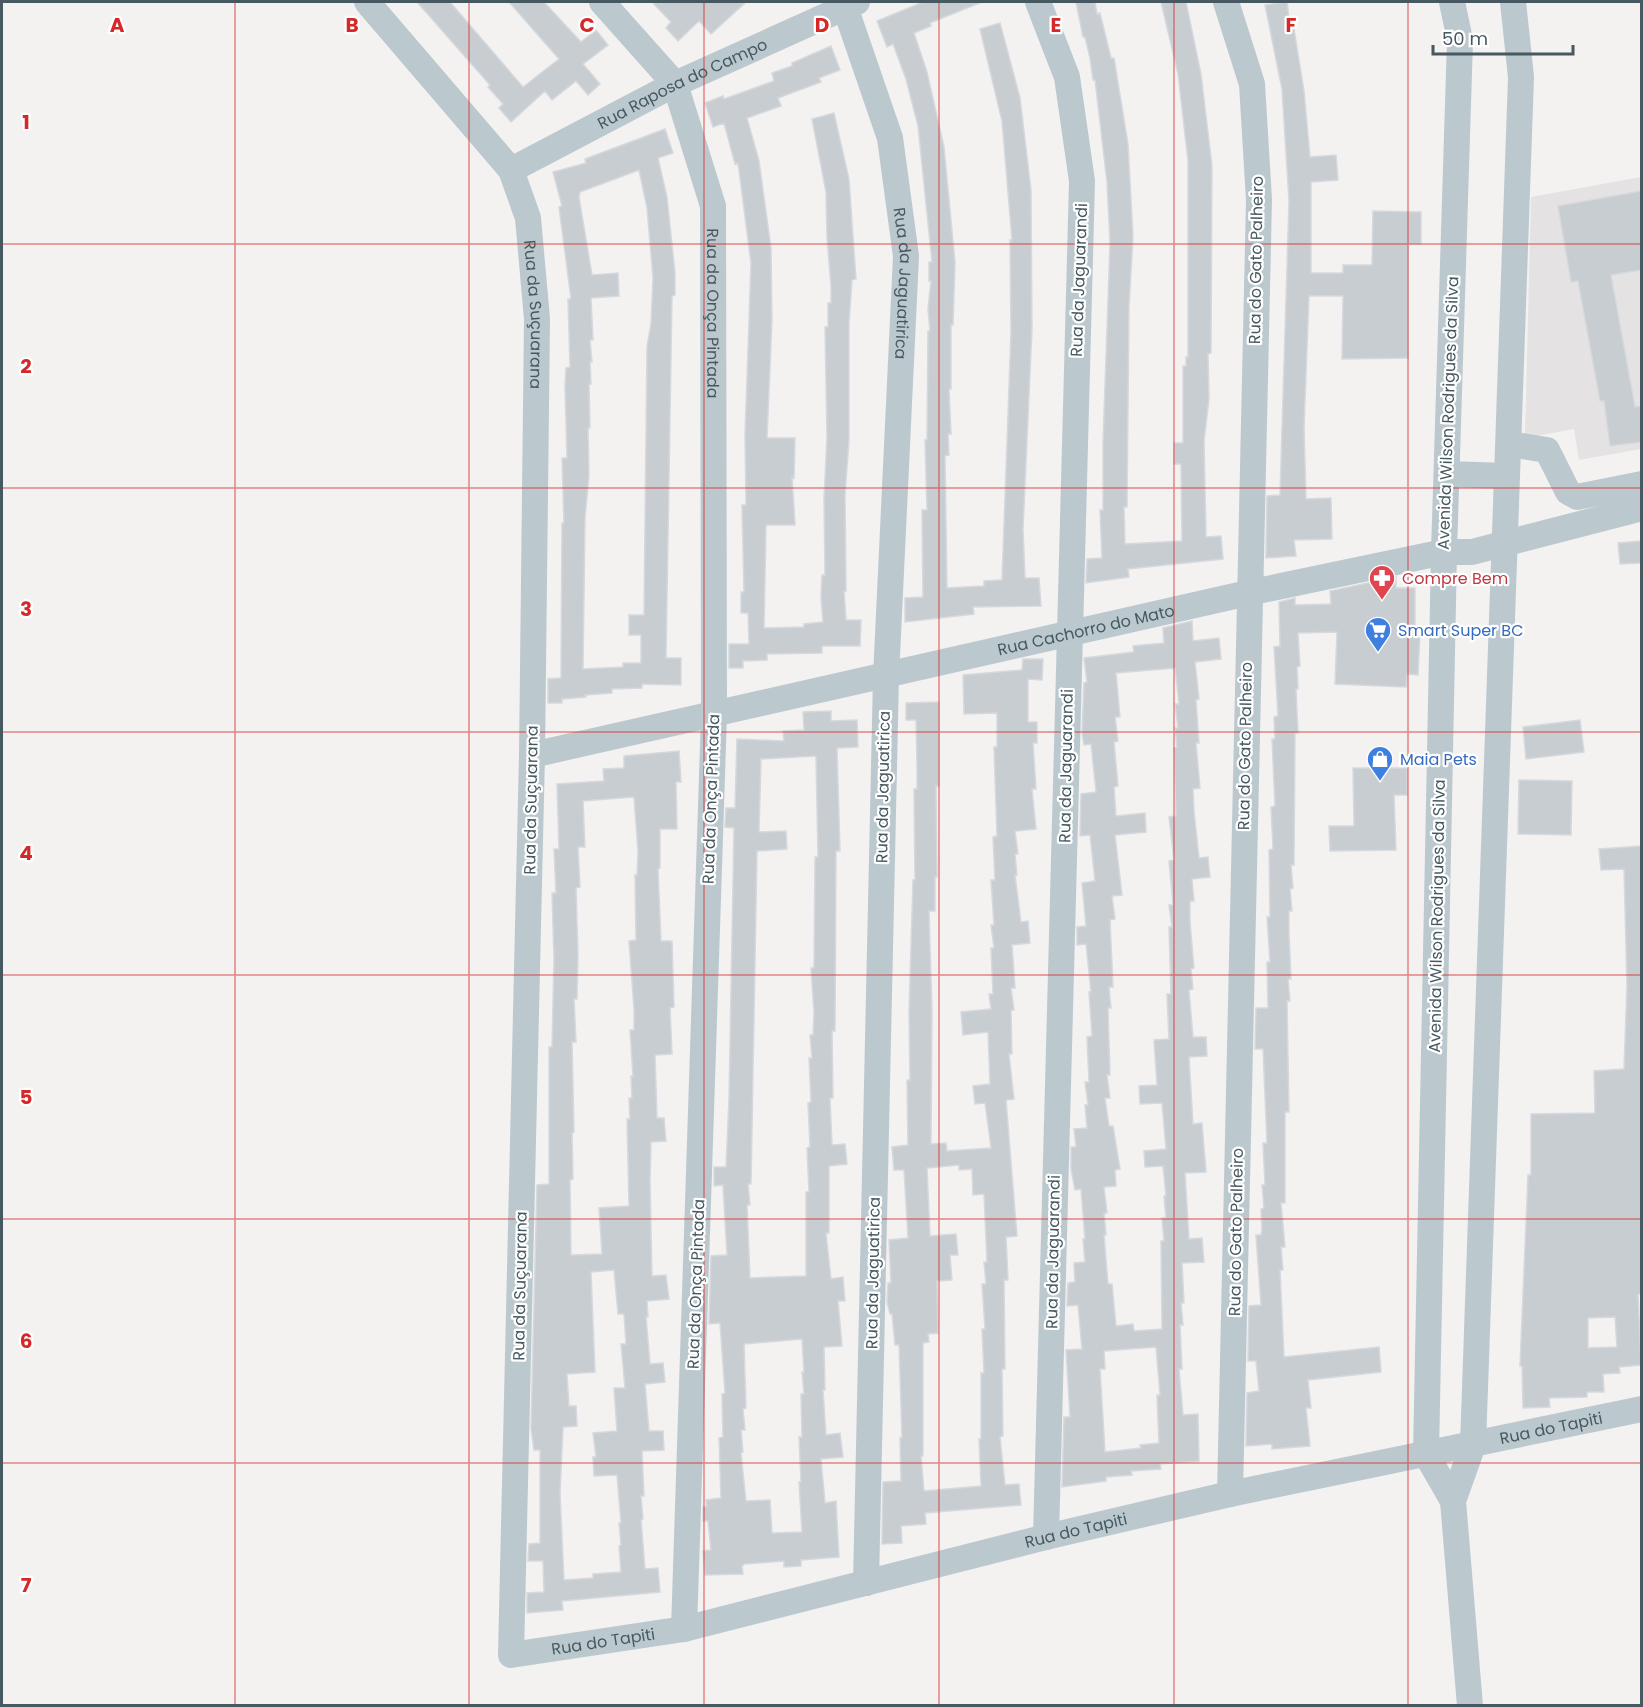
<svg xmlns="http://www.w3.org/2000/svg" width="1643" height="1707" font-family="Poppins,sans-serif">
	<rect width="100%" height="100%" fill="#f4f1f1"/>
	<path fill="#e5e2e4" d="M1641,177V449L1579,460L1574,429L1525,438L1531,197Z"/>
	<path fill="#c8cdd1" stroke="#d5d9dd" stroke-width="1.5" fill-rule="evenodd" d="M417,2H450L523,87L559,59L509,2H544L581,42L596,30L608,45L583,64L600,84L588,95L576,81L552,100L545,91L511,122L499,108L503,104L488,87L490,85Z
		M652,2H746L711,34L699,21L678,41L666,28L671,22Z
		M923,2H982L930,23L931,26L914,33L927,72L944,147L955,262L953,325H951V389H949L951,434H948L949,455L945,456L947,588L984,586V581L1002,580L1011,332L1010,240H1012L1002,121L980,29L1000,23L1020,98L1031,190L1032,329L1023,529L1025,578H1039L1041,606L973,607L974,614L905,622V598L923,597L922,510H927L925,440H927L928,331H930L928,309L931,281H929V262H932L918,126L906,79L893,44L887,47L877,21Z
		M1076,2H1095L1097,14L1100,13L1111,58H1114L1128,144L1133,237L1129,306L1127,507H1124L1125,544L1182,541L1181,464H1174V443H1183V366H1186V357H1188V161L1178,74L1161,2H1186L1201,74L1212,166L1211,353L1208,354L1209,399L1204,441L1206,537L1221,536L1223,559L1128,569L1129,577L1086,583L1087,559L1102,558L1100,510H1103V443L1110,243L1107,182L1095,80H1093L1090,58L1085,37H1083Z
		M1287,2L1290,24L1293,23L1304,91L1310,157L1336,155L1338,180L1311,182V273H1343V265H1372L1373,211L1421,212V244H1408V358L1342,359L1343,296H1309L1304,427L1306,499L1331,498L1332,539L1294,540L1296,556L1266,558L1267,496L1280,495L1289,201L1282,89L1265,5Z
		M831,46L840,70L819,78L821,82L778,98L781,106L747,118L759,161L771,248L772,320L767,438H795L794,478L792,477L795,525H766L764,628L804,627V624L823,622L821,598L822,575H825L824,499L827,437L825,327H828V303H831V287L827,237L826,192L812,119L834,113L849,179L856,279L852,280L849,323V439L845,495L846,591H844L846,620H861L860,646H822V653L767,654V660L743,661V668H729V644H749L748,613H741V592H744L742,505H746L745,436L751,263L738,163L735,164L724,123L713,127L705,103L723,96L724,99L774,81L772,73L792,66V63Z
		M665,129L673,153L658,158L667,197L675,273V295L672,296L666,658H681V685L642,684V688L612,689V693L585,695L586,697L562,699V703H548V679L561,678L562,523H564L562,458H567L565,387L566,368L570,367L568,299H571L559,207L562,206L553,172L586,163L585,159ZM639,170L647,208L653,278L651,324L647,346L644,615H629V635H641V663H623V667L583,669L585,518L589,475L588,428H590L589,384H591L590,362H592L590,340H593L591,298L619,296L618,273L592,275L579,197L580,192Z
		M1641,191V270L1611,275L1635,407L1641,406V442L1610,446L1604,401H1600L1578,281L1571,282L1558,206Z
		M1641,541V563L1620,564L1618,543Z
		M1396,577V588H1415V631L1420,632L1418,675L1407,674L1406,687L1335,684L1337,632L1298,633L1300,666L1297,667L1298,689H1296L1298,733H1295L1294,865H1291L1293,888L1290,889L1292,911H1289V934L1291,979H1288L1290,1001H1287L1289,1112H1285V1203H1281L1285,1247H1281L1283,1270H1280L1284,1357L1379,1347L1381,1372L1308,1380L1311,1408H1306L1310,1446L1272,1449V1444L1246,1446L1247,1393L1259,1391L1256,1361H1248L1249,1306L1261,1305L1256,1235H1261L1262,1230L1261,1209L1264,1208L1262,1185H1265L1263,1143H1267L1263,1049H1255L1256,1008H1268L1267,962H1270L1267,917H1270L1269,850L1273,849L1271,807L1275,806L1272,739H1275L1274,717L1278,716L1274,647L1280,646L1279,602L1295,598V605L1331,604L1330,591Z
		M1192,621L1193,641L1219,638L1221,659L1195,662L1199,699L1196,700L1199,743H1196L1200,788L1193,789L1194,811L1199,858L1208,857L1210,877L1192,879L1194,901H1190V922L1194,968L1191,969L1193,989L1189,990L1193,1037H1206L1207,1056L1189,1057L1193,1124L1202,1123L1206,1172L1185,1173L1189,1239L1202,1238L1204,1262L1182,1263L1184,1303H1181L1183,1325H1180L1182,1369H1179L1183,1415L1198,1414L1199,1461L1160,1464L1161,1469L1131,1471L1132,1475L1106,1477V1481L1062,1487L1064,1417H1070L1066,1350L1082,1349L1078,1305L1067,1306L1068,1283L1075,1282L1074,1263L1085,1262L1083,1239H1085L1081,1189L1075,1190L1071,1169V1147H1076L1074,1129L1087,1128L1085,1105H1088L1085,1082H1089L1087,1037L1092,1036L1089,992H1091L1086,944L1077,945V927L1086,926L1082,883L1095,881L1090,835L1080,836L1081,794L1096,792L1091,744L1084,745L1082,733L1084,683L1087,682L1084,658L1134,652L1133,646L1164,643L1163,628ZM1175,668L1179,704H1175L1178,728H1175L1177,747L1174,748L1176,816L1169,817L1174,860L1169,861L1173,905H1169L1172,927H1169L1171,994H1167L1169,1039L1154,1040L1157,1085L1139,1086L1140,1104L1162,1103L1166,1149L1144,1151L1145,1167L1163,1166L1166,1196H1164L1166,1218H1162L1164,1241H1161L1162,1329L1134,1331L1133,1324L1116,1326L1112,1284H1108L1104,1235H1106L1104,1213H1107L1104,1187L1116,1186L1115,1170L1120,1169L1113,1126H1109L1105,1098H1110L1107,1075H1110L1108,1008H1111L1109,987H1113L1110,920L1115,919L1112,896L1122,895L1115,835L1146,832L1145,813L1116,816L1114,787L1118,786L1114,742L1118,741L1115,717H1120L1116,673ZM1156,1347L1160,1395H1157L1159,1443L1140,1445L1141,1448L1105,1452L1100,1369H1105L1104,1351Z
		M1023,659H1043L1042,680L1028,679V722H1037V743H1033L1036,789H1032L1036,829L1015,831L1018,854H1015L1017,875H1015L1021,922L1028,921L1030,943L1012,945L1015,988H1011L1014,1010H1011L1012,1054H1009L1014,1099L1006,1100L1017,1236L1006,1237L1008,1280H1004L1005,1369H1002L1003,1436L1000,1437L1005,1485L1019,1484L1021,1505L925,1513L926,1524L901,1526L902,1543L882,1544L883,1482L901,1481L900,1438H902L899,1345H895L892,1314H890L887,1302L888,1283H891L889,1240L908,1238L904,1170H894L892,1147L908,1145L907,1080H910L909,1013L913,880H915L914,789H917V766L916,720H906V703L939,702V786H936L937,877H935V911H929L932,1010L931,1144L946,1143L947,1151L991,1148L985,1103L975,1104L973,1086L990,1084L988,1032L963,1035L961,1012L991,1009L989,994H993L991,948H994L991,925H994L991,880H995L993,837L997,836L994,747H997V713L964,714L963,675L1022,670ZM959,1165V1170L972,1169L973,1195L984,1194L987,1262H984L986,1284H982L985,1329H982L984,1373H981V1439H979L981,1486L924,1491L921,1456H923V1343L929,1342L928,1334L938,1333L937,1281L952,1280L950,1255H958L956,1234L930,1236L927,1168Z
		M831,711V721L857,720L858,747L837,748L840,851H836L835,1031H832L833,1098H830L832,1145L845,1144L847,1164L829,1166V1233H826L831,1279L843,1277L845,1301H838L842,1346L824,1347L825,1390H823L826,1435L840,1433L843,1457L821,1459L825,1503L836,1501L839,1557L801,1560V1566L784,1567V1561L745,1564L742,1566L743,1574L705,1575L703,1551L711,1550L708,1521H703V1507L707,1506L706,1500L721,1498L719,1438L723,1437L722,1394L725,1393L720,1323L709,1324L711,1256L727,1255L723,1185L714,1186V1167H726L729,1099L734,828L725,827L726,808H735L737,739L784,741L783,731L804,730L803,712ZM816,756L818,857H815L814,968H811L814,1013L813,1035H810L812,1058H809L811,1102L808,1103L810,1147L807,1148L809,1192H806V1276L750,1278L747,1205H750L748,1184H751L757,851L787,849L786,831L759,832L761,759ZM802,1339L804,1372H802L804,1394H801L802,1437H799L801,1482H799L802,1532L772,1533L770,1500L746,1501L741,1453L743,1452L741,1430H745L743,1409L746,1408L744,1344Z
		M1580,720L1584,752L1526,759L1523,727Z
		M679,751L681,782H676L677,829H660V868L658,869L661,941H672L674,1007L670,1008L672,1054L655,1055L657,1118H664L666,1141L651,1142L650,1181L652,1276L666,1275L669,1299L647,1301L648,1317H646L650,1364L663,1363L665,1382L645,1384L649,1431H663L664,1450L642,1451L644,1496H641L643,1519L641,1520L645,1569L658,1568L660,1592L562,1601L563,1610L527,1613V1593L544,1592L543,1561H528L529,1544L540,1543V1450H534L531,1428L537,1185L549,1184V1047H552L554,959L552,893H556L554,849H559L557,784L604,781L603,769L624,768V756ZM634,797L638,852L637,875H635L636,940L629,941L634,1009V1030H630L633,1076H631L632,1098H629L630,1119H627L629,1206L599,1208L602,1254L571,1255L570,1180L573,1179L572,1133L574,1132L572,1042H576L574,999H577L578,954L576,888L580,887L578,847H585L583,801ZM614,1270L618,1314H624L626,1344H621L625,1388H614L617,1431L593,1433L596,1457H593L594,1476L617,1475L621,1523H619L621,1545L619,1546L621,1572L593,1574V1578L564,1580L560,1494L563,1427L577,1426L576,1406H569L567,1374L595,1372L591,1272Z
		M1353,768H1407V795H1394L1396,850L1330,851L1329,826H1354Z
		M1519,780L1572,781L1571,835L1518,834Z
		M1641,846V1294H1638L1641,1365L1619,1367L1620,1373L1603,1374L1604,1392H1587V1397L1549,1398L1550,1407L1523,1408L1522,1366H1520L1528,1175H1531V1114L1595,1113L1594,1071L1624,1069L1627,985L1624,869L1601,870L1599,849ZM1615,1317L1617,1347L1588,1348V1318Z"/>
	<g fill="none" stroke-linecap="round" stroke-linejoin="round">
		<g stroke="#bbc9cf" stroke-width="26">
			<path id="s1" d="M367,2L511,170L528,218L537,319L532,755L511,1655L684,1629L1046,1537L1230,1494L1642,1409"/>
			<path id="s2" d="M602,2L675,84L713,206L714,715L684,1629"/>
			<path id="s3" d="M840,2L845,7L890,138L906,256L886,677L866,1583"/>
			<path d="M1038,2L1067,77L1082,181L1046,1537"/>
			<path d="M1226,2L1252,84L1259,200L1230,1494"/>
			<path d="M1452,2L1460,40L1444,552L1426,1454L1453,1501"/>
			<path id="s4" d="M511,170L675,84L857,2"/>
			<path d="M1509,444L1547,450L1568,492L1577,497L1642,484"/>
			<path d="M1447,474L1507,476"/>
			<path id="s5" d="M532,755L1248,593L1444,552H1472L1642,508"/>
			<path d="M1470,1706L1453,1501L1473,1445L1521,77L1513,2"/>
		</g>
	</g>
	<path fill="none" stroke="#d62828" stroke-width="1.5" stroke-opacity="0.55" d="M235,2V1706M469,2V1706M704,2V1706M939,2V1706M1174,2V1706M1408,2V1706M2,244H1642M2,488H1642M2,732H1642M2,975H1642M2,1219H1642M2,1463H1642"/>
	<defs>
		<g id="pharmacy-pin" transform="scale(1.35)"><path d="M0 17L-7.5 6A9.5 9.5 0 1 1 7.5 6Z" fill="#e0444e" stroke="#fff"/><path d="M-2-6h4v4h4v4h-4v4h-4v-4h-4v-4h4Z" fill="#fff"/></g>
		<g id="supermarket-pin" transform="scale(1.35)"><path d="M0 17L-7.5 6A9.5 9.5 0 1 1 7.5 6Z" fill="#3f7fe0" stroke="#fff"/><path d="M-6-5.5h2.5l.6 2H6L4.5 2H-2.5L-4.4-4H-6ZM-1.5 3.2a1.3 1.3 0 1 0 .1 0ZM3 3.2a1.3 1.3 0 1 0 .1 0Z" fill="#fff"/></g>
		<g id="shop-pin" transform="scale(1.35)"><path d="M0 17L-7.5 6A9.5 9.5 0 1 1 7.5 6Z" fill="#3f7fe0" stroke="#fff"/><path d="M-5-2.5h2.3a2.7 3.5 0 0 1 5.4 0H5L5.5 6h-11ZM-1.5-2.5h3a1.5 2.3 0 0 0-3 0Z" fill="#fff"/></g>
	</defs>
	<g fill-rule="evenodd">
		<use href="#pharmacy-pin" x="1382" y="578"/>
		<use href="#supermarket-pin" x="1378" y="630"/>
		<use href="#shop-pin" x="1380" y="759"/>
	</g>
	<g text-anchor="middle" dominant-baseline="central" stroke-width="4.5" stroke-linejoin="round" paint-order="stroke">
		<g font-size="16" fill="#475960" stroke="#fff">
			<text stroke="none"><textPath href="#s4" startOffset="192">Rua Raposa do Campo</textPath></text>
			<text transform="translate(1256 260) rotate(-89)">Rua do Gato Palheiro</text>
			<text transform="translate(1079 280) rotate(-88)">Rua da Jaguarandi</text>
			<text stroke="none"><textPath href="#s3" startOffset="292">Rua da Jaguatirica</textPath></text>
			<text stroke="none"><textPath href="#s2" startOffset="345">Rua da Onça Pintada</textPath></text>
			<text stroke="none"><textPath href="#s1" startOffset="369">Rua da Suçuarana</textPath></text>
			<text transform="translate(1448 413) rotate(-88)">Avenida Wilson Rodrigues da Silva</text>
			<text stroke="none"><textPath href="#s5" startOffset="568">Rua Cachorro do Mato</textPath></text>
			<text transform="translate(1245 746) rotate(-89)">Rua do Gato Palheiro</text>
			<text transform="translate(1066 766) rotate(-89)">Rua da Jaguarandi</text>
			<text transform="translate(883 787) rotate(-89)">Rua da Jaguatirica</text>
			<text transform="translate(711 799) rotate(-88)">Rua da Onça Pintada</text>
			<text transform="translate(531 800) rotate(-89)">Rua da Suçuarana</text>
			<text transform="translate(1437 916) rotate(-89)">Avenida Wilson Rodrigues da Silva</text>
			<text transform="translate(1236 1232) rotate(-89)">Rua do Gato Palheiro</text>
			<text transform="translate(1053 1252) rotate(-89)">Rua da Jaguarandi</text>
			<text transform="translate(873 1273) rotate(-89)">Rua da Jaguatirica</text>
			<text transform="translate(696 1284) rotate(-88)">Rua da Onça Pintada</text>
			<text transform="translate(520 1286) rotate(-89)">Rua da Suçuarana</text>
			<text stroke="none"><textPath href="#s1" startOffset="2775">Rua do Tapiti</textPath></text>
			<text stroke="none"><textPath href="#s1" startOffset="2289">Rua do Tapiti</textPath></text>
			<text stroke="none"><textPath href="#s1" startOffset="1803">Rua do Tapiti</textPath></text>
		</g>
		<g font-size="16" fill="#be3a42" stroke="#fff" text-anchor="start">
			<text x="1402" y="578">Compre Bem</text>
		</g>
		<g font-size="16" fill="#366cbe" stroke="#fff" text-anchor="start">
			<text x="1398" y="630">Smart Super BC</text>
			<text x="1400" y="759">Maia Pets</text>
		</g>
	</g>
	<g font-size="20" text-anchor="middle" font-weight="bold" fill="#d62828" stroke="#fff" stroke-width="4.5" stroke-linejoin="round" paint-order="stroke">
		<text x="117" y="32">A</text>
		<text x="352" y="32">B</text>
		<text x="587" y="32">C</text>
		<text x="822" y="32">D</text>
		<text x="1056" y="32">E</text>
		<text x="1291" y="32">F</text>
		<text x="26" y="129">1</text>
		<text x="26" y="373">2</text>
		<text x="26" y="616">3</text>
		<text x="26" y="860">4</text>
		<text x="26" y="1104">5</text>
		<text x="26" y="1348">6</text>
		<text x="26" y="1592">7</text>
	</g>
	<rect width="1643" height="1707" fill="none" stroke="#475960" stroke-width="6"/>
	<path d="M1433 45v9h140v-9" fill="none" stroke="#475960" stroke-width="3"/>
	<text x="1442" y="45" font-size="18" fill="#475960" stroke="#ffffff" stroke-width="4.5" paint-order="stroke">50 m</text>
</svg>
